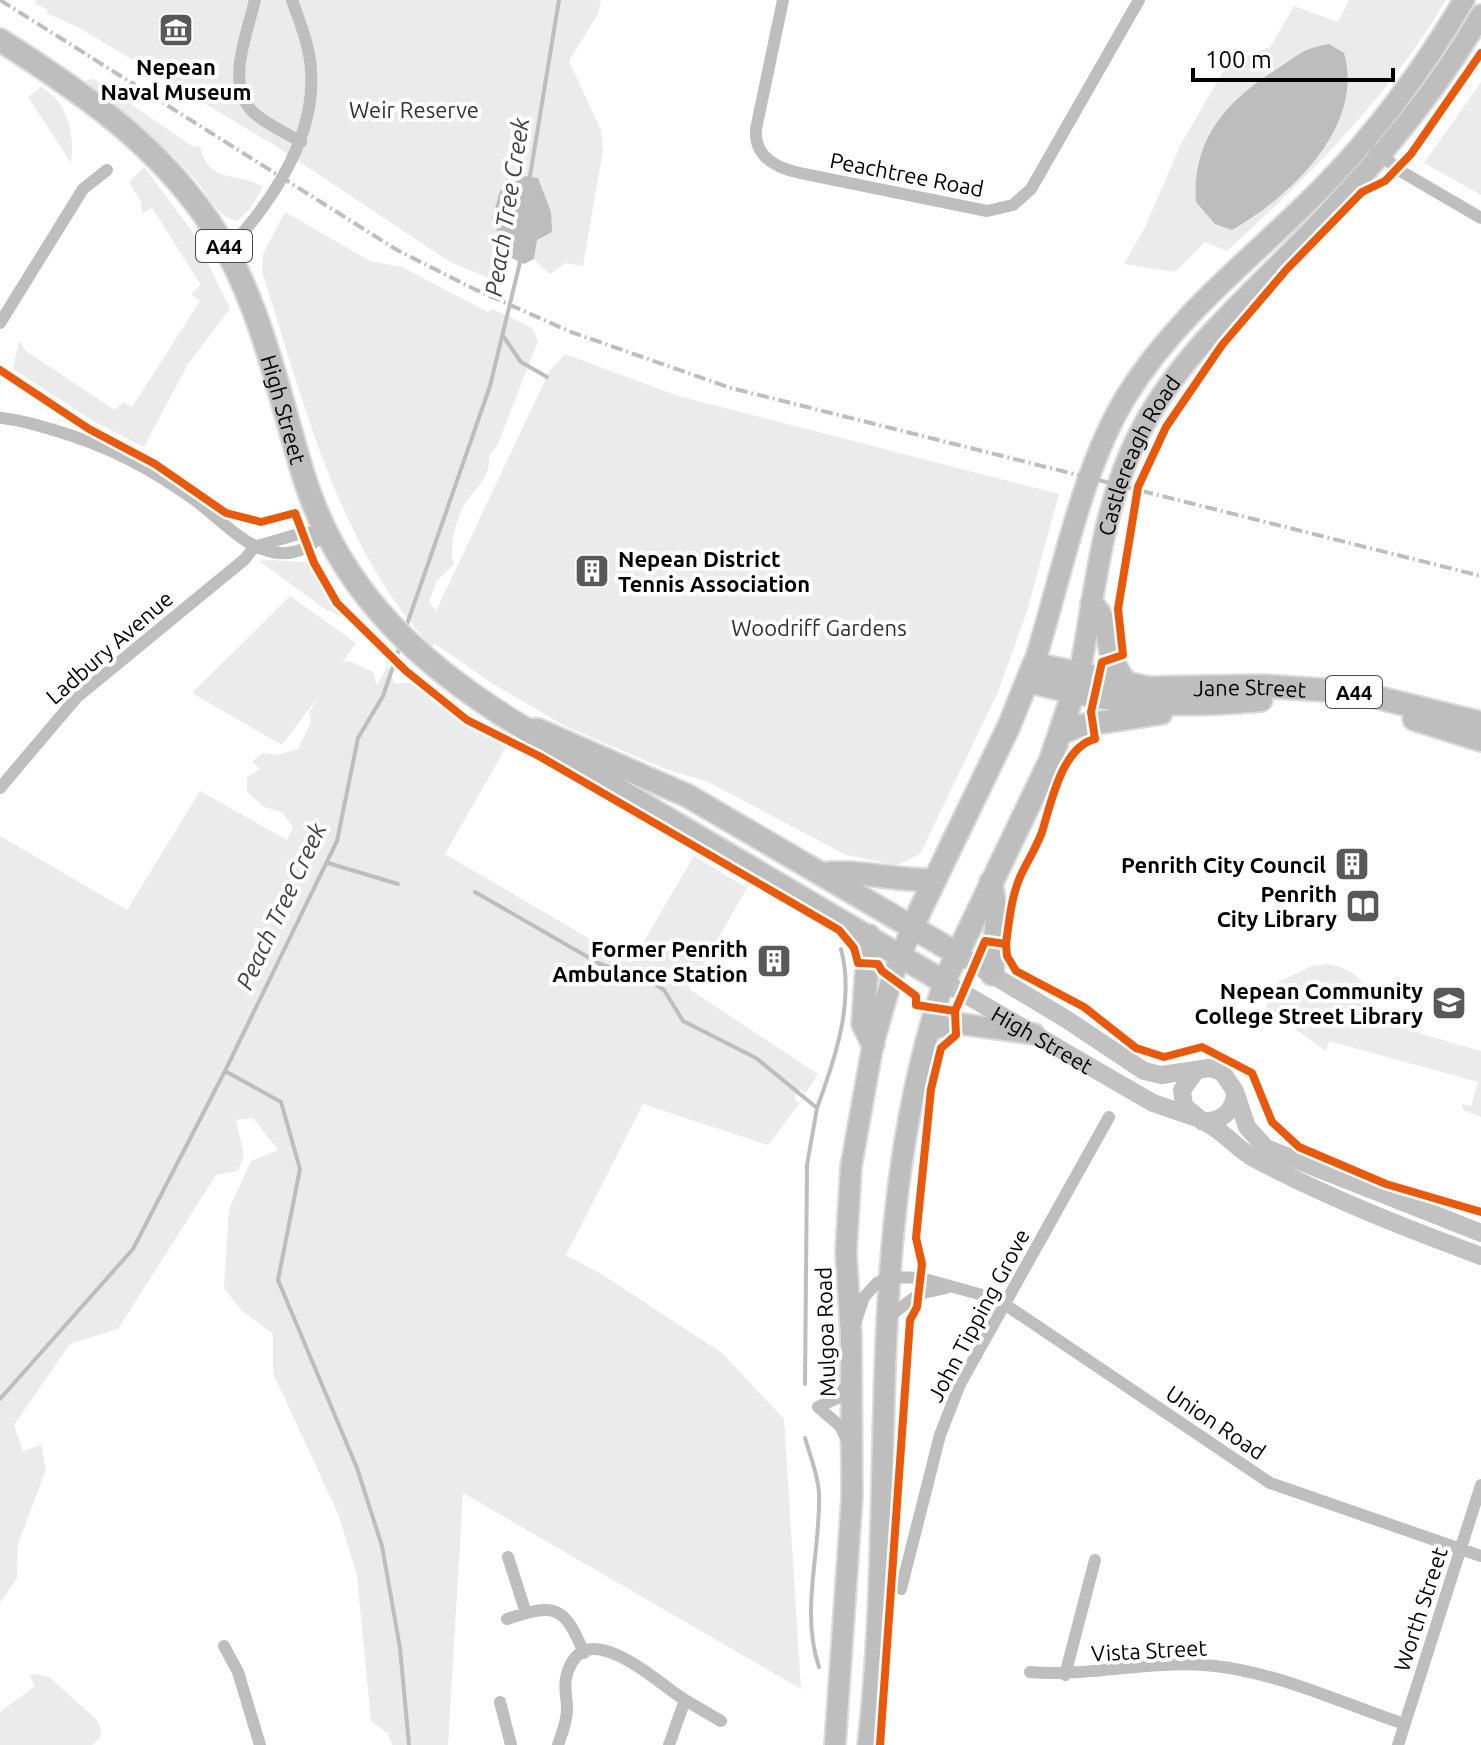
<svg xmlns="http://www.w3.org/2000/svg" width="1481" height="1745" font-family="Ubuntu,sans-serif">
	<rect width="100%" height="100%" fill="#fff"/>
	<path fill="#ebebeb" d="M36,0H601L598,14L569,61L601,130L603,150L583,266L565,263L550,274L534,259L543,195L537,178L515,181L496,281L450,262L279,148L78,27L46,13L48,10L34,3Z
		M1349,0H1446C1388,98 1310,175 1227,251L1205,242L1175,272L1124,264L1145,227L1181,144L1228,63L1270,47L1294,6L1338,22Z
		M94,79L192,146L200,147C210,186 236,170 263,187L249,210L237,221C218,218 209,196 198,183C166,145 126,111 84,85L87,80Z
		M1481,82V195L1424,163Z
		M41,87C68,102 75,134 71,163L28,97Z
		M144,167L194,234L230,309L188,364L144,447L93,421L13,369L19,341L26,351L115,410L123,402L132,407L200,301L191,294L201,285L152,208L142,214L141,202L129,182Z
		M285,212L370,261L402,267L488,312L493,309L532,328L538,341L497,446L489,456C491,478 475,487 465,504C456,518 448,549 454,564L437,581L429,601L436,611L550,370L565,354L678,396L1059,494L1027,611L998,692L920,854L897,865L846,855L708,782L665,769L565,726L493,684L435,644L431,646C337,545 304,401 262,272L263,254Z
		M267,560L308,562L324,592L346,618L325,609L259,561Z
		M290,596L356,643L342,663L349,661L373,672L377,685L388,665L394,683H410L506,747L445,854L631,963L694,856L747,888L689,989L818,1074L806,1093L800,1090L796,1094L795,1101L800,1103L768,1145L643,1104L566,1255L603,1275L722,1353L784,1419L801,1689L463,1493L448,1745H392L388,1734L371,1721L357,1576L339,1516L273,1373V1334L241,1310L224,1288L229,1209L251,1161L278,1150L253,1118L236,1120L244,1155L238,1171L216,1175L118,1329L70,1344L14,1425L23,1451L41,1445L46,1469L18,1544L17,1578L0,1603V836L127,910L200,791L287,840L293,827L282,812L264,807L247,792V777L260,769L252,762L262,753L277,755L298,749L311,722L309,712L321,693L282,745L192,693Z
		M1327,964C1355,968 1367,983 1374,1010L1422,1034L1481,1051V1117L1463,1110L1462,1104L1471,1106L1478,1082L1329,1041L1326,1051L1266,1008L1272,985L1312,966Z
		M38,1674L49,1677L96,1719L101,1728L100,1738L92,1745H0V1712L35,1686L29,1675Z"/>
	<path fill="#bdbdbd" d="M1329,44L1344,53C1365,127 1290,197 1232,230L1215,224L1196,202C1192,141 1224,103 1274,71C1298,56 1300,49 1329,44Z
		M525,176L538,178L551,212L552,232L537,240L534,259L524,264L510,257L492,219L500,191Z"/>
	<path fill="#fff" d="M0,0H21L35,9L23,26L0,12Z"/>
	<g fill="none" stroke-linecap="round" stroke-linejoin="round">
		<path stroke="#bdbdbd" stroke-width="4" d="M529,182L559,0
			M503,336L521,362L547,377
			M406,627L490,386L521,258
			M328,863L398,884
			M475,892L600,964L652,982L664,990L683,1021L756,1058L817,1108L807,1165L805,1384
			M225,1071L281,1102L300,1169L278,1280L357,1468L382,1546L400,1648L409,1745
			M817,1108C835,1059 855,1001 841,949
			M0,1399L133,1249L225,1071L337,841L358,738L383,696L401,643
			M805,1438C810,1455 818,1475 819,1493C821,1551 800,1611 819,1667"/>
		<g stroke="#dbdbdb" stroke-width="24">
			<g id="primary">
				<path d="M1034,664C1061,580 1081,469 1127,395C1178,313 1255,256 1322,188C1377,132 1424,68 1464,0"/>
				<path id="s2" d="M1079,676C1095,595 1101,510 1138,436C1175,362 1235,309 1292,251C1362,179 1430,103 1481,15"/>
				<path d="M929,1030L955,1023L1034,1034"/>
				<path d="M835,1745L852,1497L851,1335L846,1252L851,1167L873,1044L892,978L913,925"/>
				<path d="M868,1745C897,1491 860,1227 944,982"/>
			</g>
		</g>
		<g stroke="#dbdbdb" stroke-width="26">
			<g id="highway">
				<path id="s3" d="M0,40C90,97 176,157 228,253C265,322 281,402 304,477C341,595 425,669 527,730H538L688,796L956,953"/>
				<path d="M1092,604C1117,630 1100,654 1129,686"/>
				<path d="M1028,681C1118,705 1169,708 1261,700"/>
				<path d="M1414,719L1481,740"/>
				<path d="M1061,733L1078,726L1161,713"/>
				<path d="M531,738L944,982L1051,759L1079,676"/>
				<path d="M822,874C858,869 895,881 933,880"/>
				<path d="M991,882L997,918L992,974"/>
				<path id="s4" d="M913,925L1009,726L1034,664L1149,688L1262,686L1355,692L1481,723"/>
				<path d="M869,936L863,1024L873,1044"/>
			</g>
		</g>
		<path stroke="#bebebe" stroke-width="12" d="M255,0C248,31 225,84 252,111C265,124 285,132 301,142
			M783,0L756,129C754,157 776,168 800,173L987,211L1013,205L1031,189L1139,0
			M1376,151L1402,172L1481,218
			M227,251C271,203 316,139 311,71C310,46 300,23 292,0
			M0,323L83,189L107,170
			M0,418C18,419 36,425 54,430C110,447 149,467 196,501C219,518 243,546 272,552C295,557 310,547 327,532
			M254,547L302,533L327,532
			M0,788L77,697L245,559L254,547
			M887,1318L919,1294L946,1288
			M855,1324L864,1297L877,1283L890,1277L921,1278L997,1299L1270,1483L1481,1556
			M848,1442L840,1426L818,1407L837,1398L850,1381
			M508,1557L526,1613
			M901,1589L940,1435L960,1384L1109,1117
			M507,1619C555,1603 564,1605 584,1653
			M224,1646L238,1672L260,1745
			M1030,1672C1092,1677 1154,1659 1215,1666C1279,1673 1344,1704 1404,1724
			M1065,1675L1095,1560
			M685,1700L721,1721
			M500,1702L511,1745
			M558,1745C562,1733 567,1722 567,1709C567,1699 564,1688 566,1678C582,1609 657,1683 685,1700L669,1745
			M1398,1745L1481,1485"/>
		<g stroke="#c2c2c2" stroke-width="18">
			<path d="M956,953L1066,1019L1144,1071L1161,1075L1209,1068L1222,1072L1235,1091C1235,1111 1222,1122 1202,1121L1184,1106L1182,1090L1196,1071"/>
			<path id="s1" d="M944,982L1153,1103L1194,1117"/>
			<path d="M1236,1094L1247,1127L1266,1148L1481,1233"/>
			<path d="M1202,1121C1224,1130 1237,1150 1257,1160C1329,1198 1405,1228 1481,1256"/>
		</g>
		<use href="#primary" stroke="#bebebe" stroke-width="20"/>
		<use href="#highway" stroke="#bebebe" stroke-width="22"/>
		<path stroke="#bebebe" stroke-width="4" stroke-dasharray="12 4 2 4" stroke-linecap="butt" d="M0,0L397,250L472,288L571,332L731,388L1481,576"/>
		<g stroke="#fff" stroke-width="13">
			<path id="cycleway" d="M0,370L89,429L155,464L226,513L261,522L295,513L314,563L337,603L406,671L467,720L539,756L839,930L854,948L858,963L878,964L882,971L916,996V1005L955,1011
				M1006,944C1009,922 1011,898 1020,877C1027,862 1036,848 1042,832C1051,803 1062,747 1095,739L1091,712L1102,662L1123,655L1118,609L1138,487L1166,427L1222,345L1287,269L1362,192L1385,181L1411,154L1481,53
				M880,1745L910,1320L917,1307L922,1264L916,1238L931,1089L941,1048L956,1035L955,1011L985,941L1006,944L1007,956L1016,971L1084,1007L1136,1048L1164,1057L1202,1047L1252,1073L1272,1122L1299,1147L1386,1184L1481,1212"/>
		</g>
		<use href="#cycleway" stroke="#e8590c" stroke-width="8"/>
	</g>
	<defs>
		<g id="museum-square" transform="scale(1.8)"><rect x="-9" y="-9" width="18" height="18" rx="4" fill="#595959" stroke="#fff"/><path d="M0-6L6-3V-2H-6V-3ZM-5-1h2V3h-2ZM-1-1h2V3h-2ZM3-1h2V3H3ZM-6 4H6V6H-6Z" fill="#fff"/></g>
		<g id="building-square" transform="scale(1.8)"><rect x="-9" y="-9" width="18" height="18" rx="4" fill="#595959" stroke="#fff"/><path d="M-4-6H4V6H1V3H-1V6H-4ZM-2.5-4.3h1.7v1.8h-1.7ZM.8-4.3h1.7v1.8H.8ZM-2.5-1h1.7V.8h-1.7ZM.8-1h1.7V.8H.8Z" fill="#fff"/></g>
		<g id="library-square" transform="scale(1.8)"><rect x="-9" y="-9" width="18" height="18" rx="4" fill="#595959" stroke="#fff"/><path d="M-6-4Q-3-5.5-.7-3.5V5Q-3 3-6 4ZM6-4Q3-5.5 .7-3.5V5Q3 3 6 4Z" fill="#fff"/></g>
		<g id="university-square" transform="scale(1.8)"><rect x="-9" y="-9" width="18" height="18" rx="4" fill="#595959" stroke="#fff"/><path d="M0-5L7-2L0 1L-7-2ZM-4 1L0 2.5L4 1V4Q0 6-4 4Z" fill="#fff"/></g>
	</defs>
	<g fill-rule="evenodd">
		<use href="#museum-square" x="176" y="30"/>
		<use href="#building-square" x="592" y="571"/>
		<use href="#building-square" x="1352" y="864"/>
		<use href="#library-square" x="1363" y="906"/>
		<use href="#building-square" x="774" y="961"/>
		<use href="#university-square" x="1449" y="1003"/>
	</g>
	<g text-anchor="middle" dominant-baseline="central" stroke-width="8" stroke-linejoin="round" paint-order="stroke">
		<g fill="#fff" stroke="#4c4c4c" stroke-width="2">
			<rect x="196" y="230" width="56" height="32" rx="6"/>
			<rect x="1326" y="676" width="56" height="32" rx="6"/>
		</g>
		<g font-size="20" font-weight="bold" fill="#000">
			<text x="224" y="246">A44</text>
			<text x="1354" y="692">A44</text>
		</g>
		<g font-size="22" font-weight="bold" fill="#000" stroke="#fff" text-anchor="end">
			<text x="176" y="66" text-anchor="middle">Nepean<tspan x="176" dy="25">Naval Museum</tspan></text>
			<text x="618" y="558" text-anchor="start">Nepean District<tspan x="618" dy="25">Tennis Association</tspan></text>
			<text x="1326" y="864">Penrith City Council</text>
			<text x="1337" y="893">Penrith<tspan x="1337" dy="25">City Library</tspan></text>
			<text x="748" y="948">Former Penrith<tspan x="748" dy="25">Ambulance Station</tspan></text>
			<text x="1423" y="990">Nepean Community<tspan x="1423" dy="25">College Street Library</tspan></text>
		</g>
		<g font-size="22" fill="#313131" stroke="#fff">
			<text x="414" y="109">Weir Reserve</text>
			<text x="819" y="627">Woodriff Gardens</text>
		</g>
		<g font-size="22" fill="#000" stroke="#fff">
			<text transform="translate(907 174) rotate(11)">Peachtree Road</text>
			<text stroke="none"><textPath href="#s3" startOffset="482">High Street</textPath></text>
			<text stroke="none"><textPath href="#s2" startOffset="230">Castlereagh Road</textPath></text>
			<text transform="translate(109 647) rotate(-41)">Ladbury Avenue</text>
			<text stroke="none"><textPath href="#s4" startOffset="506">Jane Street</textPath></text>
			<text stroke="none"><textPath href="#s1" startOffset="114">High Street</textPath></text>
			<text transform="translate(978 1315) rotate(-62)">John Tipping Grove</text>
			<text transform="translate(825 1332) rotate(-92)">Mulgoa Road</text>
			<text transform="translate(1216 1422) rotate(34)">Union Road</text>
			<text transform="translate(1420 1609) rotate(-72)">Worth Street</text>
			<text transform="translate(1149 1650) rotate(-3)">Vista Street</text>
		</g>
		<g font-size="24" font-style="italic" fill="#424242" stroke="#fff">
			<text transform="translate(507 207) rotate(-81)">Peach Tree Creek</text>
			<text transform="translate(281 906) rotate(-65)">Peach Tree Creek</text>
		</g>
	</g>
	<path d="M1193 68v12h200v-12" fill="none" stroke="#000000" stroke-width="4"/>
	<text x="1205" y="68" font-size="24" fill="#000000" stroke="#ffffff" stroke-width="6" paint-order="stroke">100 m</text>
</svg>
